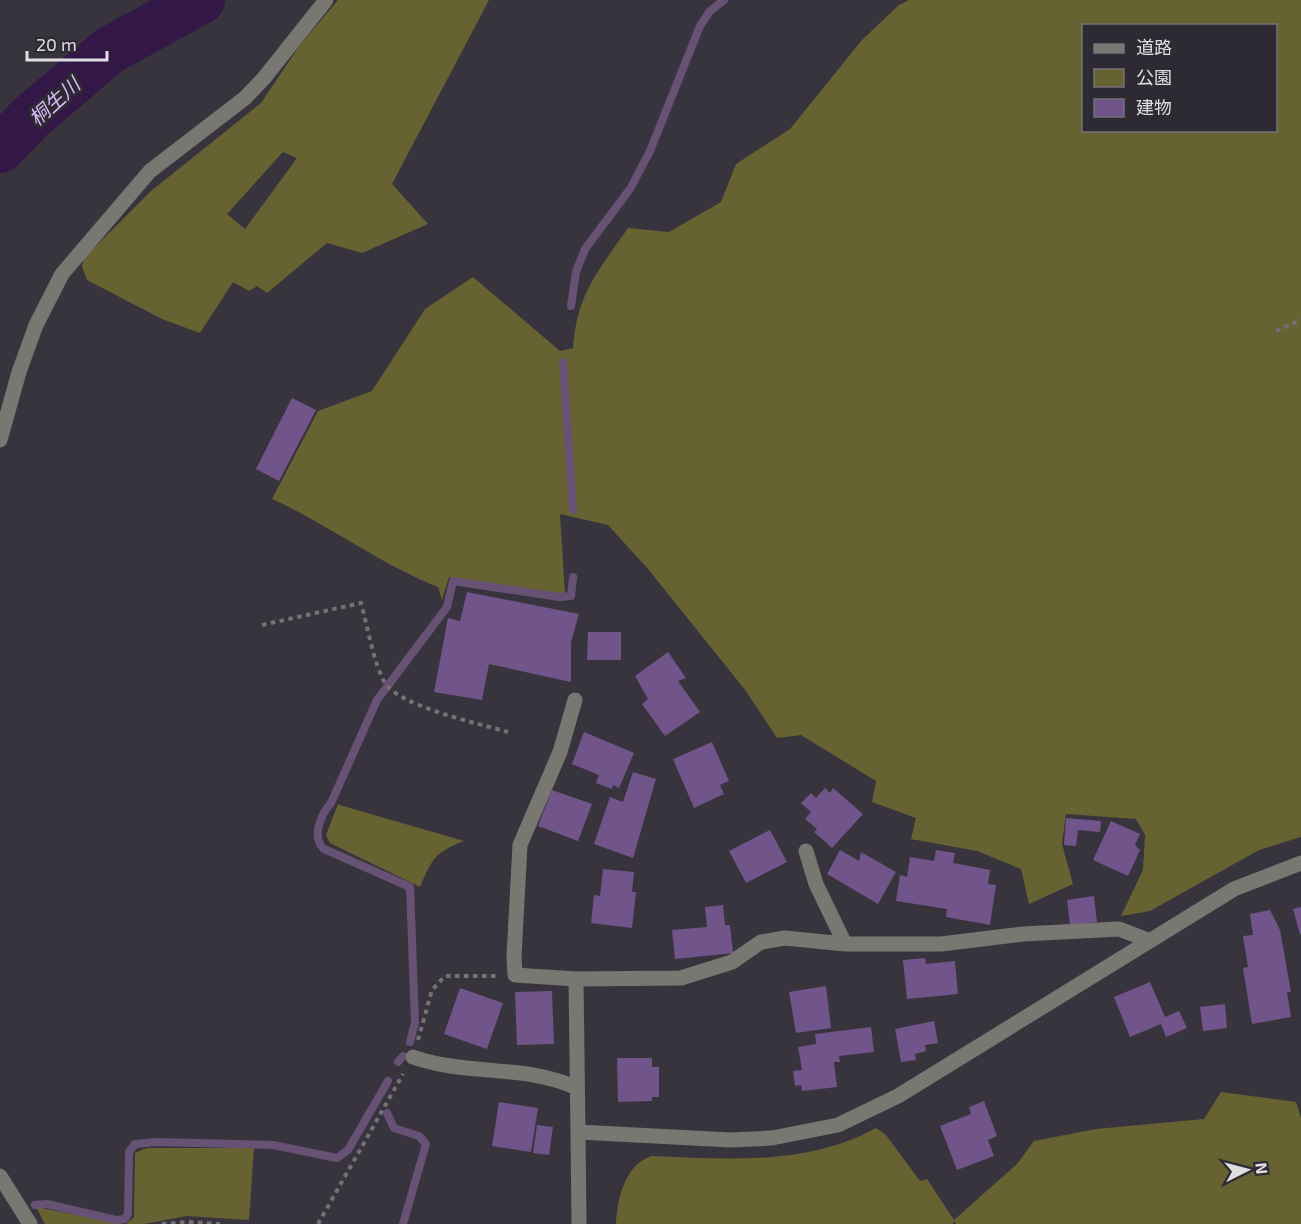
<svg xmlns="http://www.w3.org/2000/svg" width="1301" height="1224" font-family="'Exo 2','Noto Sans JP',sans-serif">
	<rect width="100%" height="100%" fill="#38343d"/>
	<path fill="#676231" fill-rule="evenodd" d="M338,0H489L392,184L428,224L362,253L327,243L267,293L257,286L249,291L233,282L200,333L162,319L87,280L82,266L84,258L151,191L261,103L300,45ZM283,152L297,158L245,229L227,214Z
		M909,0H1301V837L1259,850L1150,911L1121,916L1143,870L1145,835L1136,819L1066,814L1062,844L1073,884L1029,904L1021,869L977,851L911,839L916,818L872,802L876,781L801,735L777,738L746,691L648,569L608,525L560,514L565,594L449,577L442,600L438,587C380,564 329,525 272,499L318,411L372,391L425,309L473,277L560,351L573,348C577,294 598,271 628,228L669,232L721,202L736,164L790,129L862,40L899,5ZM1084,26H1276V130H1084Z
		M338,804L343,806L464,841C435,852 432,859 420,887L330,843L326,835Z
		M1221,1092L1296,1102L1301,1118V1224H956L954,1221L953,1224H616C617,1199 625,1164 652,1156C729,1159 807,1166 876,1128L886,1135L920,1181L927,1179L954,1220L1017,1164L1034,1141L1096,1129L1204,1119Z
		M147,1148H254L249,1220L187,1216L144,1224H126L134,1217L135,1153Z
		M36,1207L124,1224H45Z"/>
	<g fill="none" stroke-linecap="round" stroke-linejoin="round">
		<path stroke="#675276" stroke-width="8" d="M571,306L576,272L585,249L630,189L650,151L700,26L710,11L724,0
			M563,362L573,510
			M410,1042L415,1023L410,887L324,849C311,837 321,814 331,803L377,700L447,607L453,581L559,597L571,596L573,577
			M398,1062L403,1056
			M387,1113L394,1128L419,1136L426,1144L403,1224
			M35,1205L47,1204L116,1220L125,1219L128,1214L129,1152L135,1144L157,1142L273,1145L337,1158L348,1150L388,1081"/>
		<path stroke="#331747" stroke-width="48" d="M0,149L31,117L110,50L201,0"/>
	</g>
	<path fill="#715489" d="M292,398L316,410L279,481L256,469Z
		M467,592L579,614L571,642V682L489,664L482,700L434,692L448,618L460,621Z
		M588,632H621V660H587Z
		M668,652L686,678L678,681L700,712L665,736L642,704L648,699L635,676Z
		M584,732L634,753L619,788L613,785L612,789L596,783L599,775L572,764Z
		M712,742L729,781L720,785L724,794L694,808L673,759Z
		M633,772L656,779L633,858L594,844L610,797L623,802Z
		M825,788L830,793L833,788L863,814L832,848L814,832L817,829L805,819L811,812L801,803L811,793L816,798Z
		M552,790L592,804L578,841L538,826Z
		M1066,818L1101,821L1100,832L1078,830L1076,846L1064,845Z
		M1111,821L1140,834L1135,845L1140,850L1128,876L1093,860Z
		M770,830L787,862L746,883L729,851Z
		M840,850L859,861L861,852L896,872L878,904L827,874Z
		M936,850L955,853L953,863L990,870L988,884L996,885L990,925L946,917L947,909L896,901L900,875L907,877L910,857L934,861Z
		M603,869L634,872L632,892H636L632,928L591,923L594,895L600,896Z
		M1094,896L1097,922L1070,925L1067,900Z
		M723,905L725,925H730L733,953L675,959L672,930L707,927L705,907Z
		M1301,907V934H1300L1293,909Z
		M1270,910L1280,930L1291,992H1287L1291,1017L1252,1024L1243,968L1248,967L1243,936L1253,935L1250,914Z
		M925,958L926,964L955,961L958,994L907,999L903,960Z
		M1150,982L1165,1017L1179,1011L1187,1028L1166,1037L1161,1024L1130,1037L1114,997Z
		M826,986L831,1028L796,1033L789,992Z
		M460,988L503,1003L487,1049L444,1034Z
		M552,991L554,1044L517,1045L515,992Z
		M1225,1004L1227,1028L1203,1031L1200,1007Z
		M934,1021L938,1043L925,1045L926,1051L915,1054L916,1060L901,1062L895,1029Z
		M871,1027L874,1052L839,1056L840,1062H834L837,1087L802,1091L801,1085L795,1086L793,1071L802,1070L798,1047L816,1044L815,1034Z
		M617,1058H652V1067H659V1097H652V1101L618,1102Z
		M984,1101L997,1136L988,1140L994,1156L957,1170L940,1126L971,1114L969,1107Z
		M499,1102L538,1108L531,1152L492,1146Z
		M537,1125L553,1127L549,1155L533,1153Z"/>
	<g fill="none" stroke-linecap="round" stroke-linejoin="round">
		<path stroke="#747178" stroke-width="4" stroke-dasharray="4.5 4.5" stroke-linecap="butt" d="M1276,331L1301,320
			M262,625L361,603C367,624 374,665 385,683C399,706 480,724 508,732
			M418,1040L432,990L445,976H496
			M162,1224L188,1222L220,1224
			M318,1224L403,1074"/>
		<path stroke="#787772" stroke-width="15" d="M0,440L19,372L36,325L62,274L150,171L245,98L264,78L326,0
			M575,700L560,752L520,845L514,956L515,975L576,979L681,978L732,962L761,942L785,938L845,944H941L1023,934L1119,929L1148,940
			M806,851L816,884L845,944
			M576,979L578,1132
			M413,1057C466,1076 525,1064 577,1088
			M0,1176L30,1224
			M579,1224L578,1132L731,1140L772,1138L838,1125L898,1096L1234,889L1301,863"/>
	</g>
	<g text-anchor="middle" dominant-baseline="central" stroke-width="6" stroke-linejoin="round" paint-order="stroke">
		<g font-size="20" font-style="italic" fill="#ddbbfb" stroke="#2e2a33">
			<text transform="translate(54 101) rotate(-42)">桐生川</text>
		</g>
	</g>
	<rect x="1082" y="24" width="195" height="108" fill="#2e2a33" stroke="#757279" stroke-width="1.5"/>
	<rect x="1094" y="44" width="30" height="9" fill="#787772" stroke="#757279" stroke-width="1.5"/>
	<text x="1136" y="54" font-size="18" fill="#e0dde3">道路</text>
	<rect x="1094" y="69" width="30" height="18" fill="#676231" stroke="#757279" stroke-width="1.5"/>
	<text x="1136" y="84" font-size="18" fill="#e0dde3">公園</text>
	<rect x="1094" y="99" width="30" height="18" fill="#715489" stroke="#757279" stroke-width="1.5"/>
	<text x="1136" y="114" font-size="18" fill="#e0dde3">建物</text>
	<g transform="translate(1247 1170) rotate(84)" stroke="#2e2a33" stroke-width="4.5" paint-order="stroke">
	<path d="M0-4.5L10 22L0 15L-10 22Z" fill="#e0dde3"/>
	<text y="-9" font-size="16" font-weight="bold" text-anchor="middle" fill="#e0dde3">N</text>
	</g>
	<path d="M27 51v9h80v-9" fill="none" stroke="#e0dde3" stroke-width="3"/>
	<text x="36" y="51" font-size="18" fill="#e0dde3" stroke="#2e2a33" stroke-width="4.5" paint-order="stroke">20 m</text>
</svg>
